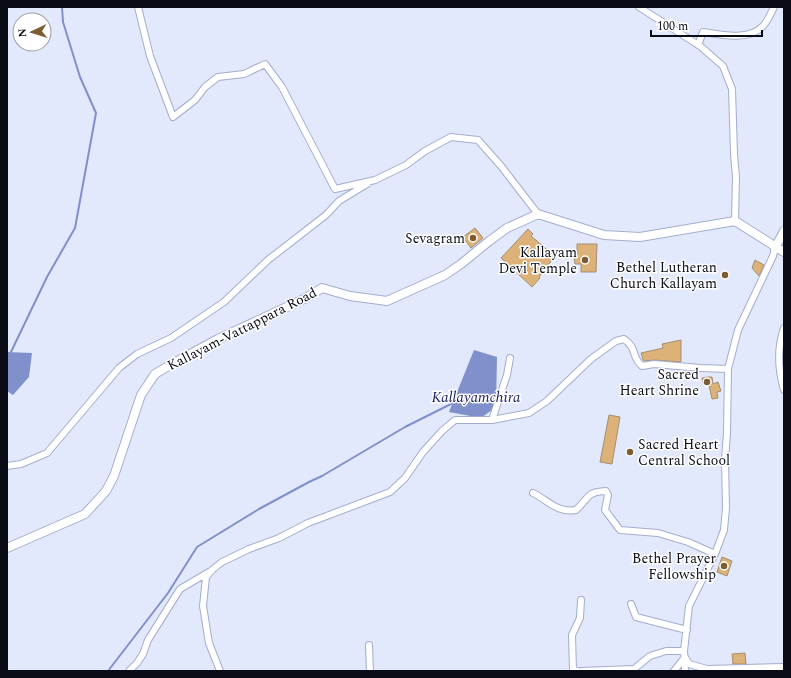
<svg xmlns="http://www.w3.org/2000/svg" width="791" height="678" font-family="Spectral,serif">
	<rect width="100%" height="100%" fill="#e2e9fd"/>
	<path fill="#8090cb" d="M474,350L497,357L496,407L481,418L449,412Z
		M7,352L32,353L29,377L13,395L7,391Z"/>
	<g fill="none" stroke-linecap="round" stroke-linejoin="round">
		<path stroke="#8090cb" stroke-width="2" d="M10,354L47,277L75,228L96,113L80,77L63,22L62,7
			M108,671L168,593L197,547L259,509L309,482L322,476L405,427L455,402"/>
	</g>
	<path fill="#dcb278" stroke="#a48e71" d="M475,228L483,238L471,248L463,237Z
		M528,229L533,234L531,236L555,256L539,277L540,278L532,287L501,258Z
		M577,244H597L596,272H581V264H575L574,256L577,254Z
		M755,260L764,265L759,276L752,268Z
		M681,340V362L654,360L645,361L643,360L641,353L663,348L662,344Z
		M708,377H712L713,384L718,382L721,391L717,392L718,398L712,399L709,385L703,384L702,378Z
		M609,415L620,417L612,464L600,462Z
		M722,557L732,561L727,576L717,572Z
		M745,653L746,664H733L732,654Z"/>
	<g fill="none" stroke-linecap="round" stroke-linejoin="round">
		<g stroke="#a3adce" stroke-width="8">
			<path id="minor" d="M138,7L150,56L173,117L195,100L205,87L218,77L244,74L265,64L282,87L335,189L375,180L406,165L425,151L451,137L478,140L501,166L538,214
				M639,7L700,46L723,66L732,89L734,154L736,177L735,221
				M698,45L703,32C722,35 749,41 763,26C768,21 771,13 774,7
				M784,328C777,348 778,369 784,390
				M492,420L507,375L510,358
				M7,466L21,464L47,453L119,368L137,354L171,338L224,302L268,260L326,215L339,201L367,184
				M533,493C549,501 557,513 576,510C590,497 586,492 606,491L608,495L605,510L620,530L658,533L688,542L715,554
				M631,604L636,617L687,630
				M369,645L370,671
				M129,671L137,663L143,654L148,640L180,589L209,572
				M220,671L209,643L203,606L206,577L212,570L222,562L249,549L279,538L308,523L390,492L405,478L423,452L442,431L455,420H492L529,413L547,401L591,359L616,341L624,339C638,349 631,357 642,366L654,364L701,368L728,369
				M578,671L573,670L572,635L580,618L581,600
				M582,671L634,669L650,656L666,651H684
				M674,671L685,657L689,664L707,669L784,667
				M685,671L684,651L689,606L715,554L724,530L726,508L725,460L727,433L728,369L738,330L773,256L775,248"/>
		</g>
		<g stroke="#a3adce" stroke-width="10">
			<path id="tertiary" d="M775,248L784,231
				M7,548L85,514L106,491L114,476L141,395L155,374L170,365L218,339L304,299L322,288L350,296L387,301L445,275L461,264L488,242L507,228L538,214L604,235L640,237L735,221L784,252"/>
		</g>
		<use href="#minor" stroke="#fff" stroke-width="6"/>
		<use href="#tertiary" stroke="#fff" stroke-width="8"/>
	</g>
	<g fill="#7b5d31" stroke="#fff" stroke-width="1.5">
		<circle cx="473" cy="238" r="4"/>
		<circle cx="585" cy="260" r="4"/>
		<circle cx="725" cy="275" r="4"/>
		<circle cx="707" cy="382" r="4"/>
		<circle cx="630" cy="452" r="4"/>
		<circle cx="724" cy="566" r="4"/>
	</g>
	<g text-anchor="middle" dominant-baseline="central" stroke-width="3" stroke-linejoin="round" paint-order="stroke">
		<g font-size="14" fill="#090b16" stroke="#fff" text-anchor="end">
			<text x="465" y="238">Sevagram</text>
			<text x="577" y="252">Kallayam<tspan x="577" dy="16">Devi Temple</tspan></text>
			<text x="717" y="267">Bethel Lutheran<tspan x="717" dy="16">Church Kallayam</tspan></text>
			<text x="699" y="374">Sacred<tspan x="699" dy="16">Heart Shrine</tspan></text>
			<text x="638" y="444" text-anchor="start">Sacred Heart<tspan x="638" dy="16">Central School</tspan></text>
			<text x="716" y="558">Bethel Prayer<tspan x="716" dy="16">Fellowship</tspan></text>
		</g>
		<g font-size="14" fill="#090b16" stroke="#fff">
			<text transform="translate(242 329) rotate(-27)">Kallayam-Vattappara Road</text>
		</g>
		<g font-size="15" font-style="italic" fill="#1a2166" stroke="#fff">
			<text x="476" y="397">Kallayamchira</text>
		</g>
	</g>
	<rect width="791" height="678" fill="none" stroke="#090b16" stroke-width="16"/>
	<g transform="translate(32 32) rotate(266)"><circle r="19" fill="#ffffff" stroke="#9d9da2"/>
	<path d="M0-3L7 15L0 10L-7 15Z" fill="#7b5d31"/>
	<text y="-6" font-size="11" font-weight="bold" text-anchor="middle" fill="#090b16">N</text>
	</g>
	<path d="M651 30v6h111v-6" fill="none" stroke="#090b16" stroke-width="2"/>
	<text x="657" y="30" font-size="12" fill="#090b16" stroke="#ffffff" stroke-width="3" paint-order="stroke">100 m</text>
</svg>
